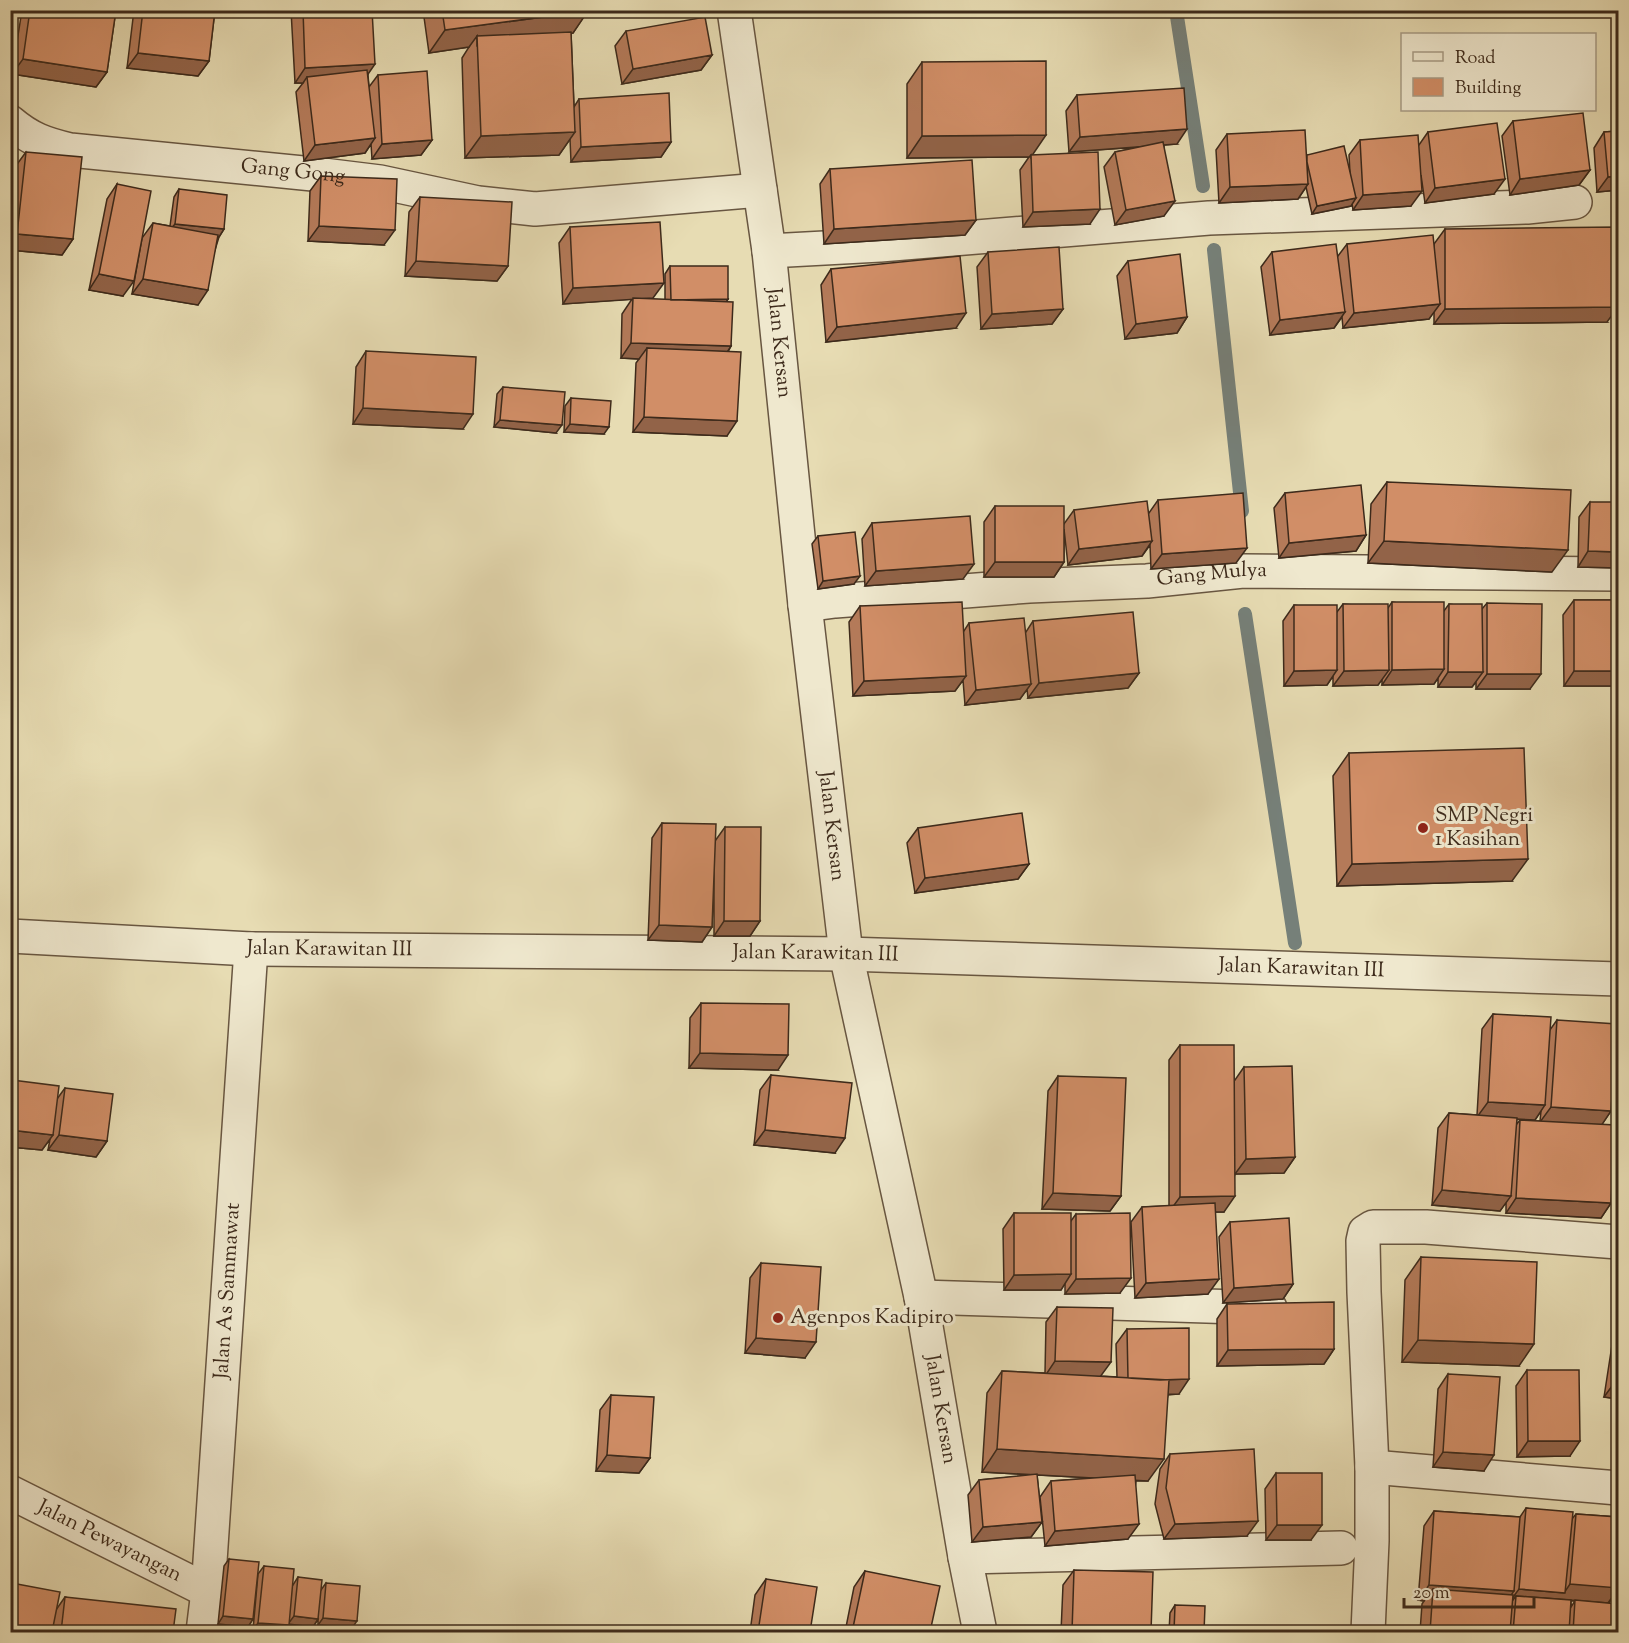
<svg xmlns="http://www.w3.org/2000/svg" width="1629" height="1643" font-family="'Sorts Mill Goudy',serif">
	<rect width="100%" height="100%" fill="#e7dcb3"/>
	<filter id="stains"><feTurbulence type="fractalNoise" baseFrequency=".00333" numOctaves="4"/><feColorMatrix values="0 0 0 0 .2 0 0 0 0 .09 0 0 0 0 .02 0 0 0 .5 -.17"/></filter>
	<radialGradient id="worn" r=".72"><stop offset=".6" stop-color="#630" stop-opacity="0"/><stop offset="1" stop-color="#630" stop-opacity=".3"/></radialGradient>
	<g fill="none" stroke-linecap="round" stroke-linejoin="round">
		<path stroke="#768079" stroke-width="14" d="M1176,10L1203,186
			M1214,250L1242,511
			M1245,614L1295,943"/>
		<g stroke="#685641" stroke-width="36">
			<g id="minor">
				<path id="s1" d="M734,10L769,251L805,605L846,954L921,1297L965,1557L980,1632"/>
				<path id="s2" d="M10,122C30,139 45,144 70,150L323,175L380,182L478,203L535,209L760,190"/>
				<path d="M769,251L880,245L1209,218L1527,207L1575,202"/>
				<path id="s3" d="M805,605L835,601L1029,586L1147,581L1243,571L1618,574"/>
				<path id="s4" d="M10,936L251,949L846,954L1618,979"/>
				<path d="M921,1297L1270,1308"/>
				<path d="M1372,1467L1618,1488"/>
				<path id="s5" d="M10,1492L208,1591"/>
				<path d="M965,1557L1341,1548"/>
				<path id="s6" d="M203,1632L208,1591L251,949"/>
				<path d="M1368,1632L1372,1541V1467L1364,1292L1363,1241L1365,1232L1373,1227H1426L1618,1242"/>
			</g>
		</g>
		<use href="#minor" stroke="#efe8ce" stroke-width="33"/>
	</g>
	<path fill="#b47a59" stroke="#3d2a1b" stroke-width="1.5" fill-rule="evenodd" d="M22,10H116L107,72L96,87L12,74Z
		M134,10H215L209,61L198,76L127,68Z
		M291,10H372L368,75L369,87L378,75L432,140L421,155L372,159L371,144L365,153L304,161L296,92L303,83H295Z
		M423,10H588L573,33H571L574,107L579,99L671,142L661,157L571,162L570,139L559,155L465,158L462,58L469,47L429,53Z
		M626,31L712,55L701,70L622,84L615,46Z
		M922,62L1032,155L1090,224L1023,227L1020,170L1029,157L907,158V84Z
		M1077,95L1177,144L1164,145V216L1115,225L1104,167L1115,152L1140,147L1069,152L1066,111Z
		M1513,121L1590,170L1579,185L1510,195L1502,136Z
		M1618,131V190L1597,192L1594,148L1604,132Z
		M1428,132L1494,194L1425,203L1421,175L1411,206L1353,210L1352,203L1351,206L1312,214L1306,187L1298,199L1219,203L1216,150L1227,134L1307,155L1350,173L1349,155L1360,140L1419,145Z
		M26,152L73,239L62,255L10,250V210L15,167Z
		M830,169L976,220L965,235L824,244L820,184Z
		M321,176L384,245L308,241L310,191Z
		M117,184L123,296L89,290L107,199Z
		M179,189L224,229L219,237L198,305L132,294L142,238L153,223L170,226L174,197Z
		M420,197L508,266L497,281L405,276L409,212Z
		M570,227L653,298L641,299L665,300V274L670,266L728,299L726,302L731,346L728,352L727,436L633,432L636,363L639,359L621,358L622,314L632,299L563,304L559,243Z
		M1445,229L1607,322L1434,324V311L1429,319L1343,328L1342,317L1334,328L1270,335L1261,267L1272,252L1338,256L1347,244L1434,249V244Z
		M988,252L1063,309L1052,324L981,329L977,267Z
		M1128,261L1187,317L1177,333L1125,339L1117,276Z
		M831,269L956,328L826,342L821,285Z
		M366,351L463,429L353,424L356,367Z
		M503,387L556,433L494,427L497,394Z
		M571,398L604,434L564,432L565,406Z
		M1387,482L1552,572L1368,563L1371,504Z
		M1285,493L1366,535L1356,551L1279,558L1274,508Z
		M1158,500L1236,563L1151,569L1150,545L1142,556L1068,565L1064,529V562L1054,577H984V522L995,506L1064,524L1074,510L1149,513Z
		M1590,502L1618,568L1578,567L1579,517Z
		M872,523L963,579L865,586L862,539Z
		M818,536L854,584L818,589L812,544Z
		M1574,600H1618V686H1564L1563,615Z
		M1392,602L1444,611L1449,604L1482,609L1487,603L1530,689H1476V682L1472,687H1438V678L1434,684L1382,685V679L1378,685L1333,686V676L1327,685L1284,686L1283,621L1294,605L1337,612L1343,604L1388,608Z
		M860,606L964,631L969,623L1026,632L1033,621L1139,673L1128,688L1028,698L1027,689L1020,699L965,705L963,680L955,691L853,696L849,622Z
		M1349,753L1512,881L1337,886L1333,776Z
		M662,823L715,841L725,827L760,921L750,936H714V867L712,927L702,942L648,940L652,838Z
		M918,828L1029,864L1018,879L915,893L907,843Z
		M701,1003L778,1070L689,1068L690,1018Z
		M1493,1014L1550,1030L1557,1020L1611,1111L1602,1124L1611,1203L1601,1218L1506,1213V1202L1500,1211L1432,1205L1438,1128L1449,1113L1477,1115L1482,1029ZM1541,1111L1540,1121L1520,1120L1516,1125L1517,1119L1535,1120Z
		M1180,1045L1235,1080L1244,1067L1295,1157L1284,1173L1235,1174L1224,1212H1215L1208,1294L1135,1298L1131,1222L1142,1207L1169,1206V1060Z
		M771,1075L835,1153L754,1145L760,1090Z
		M1058,1076L1121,1196L1110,1211L1042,1209L1048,1091Z
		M12,1080L57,1099L65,1088L107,1141L96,1157L48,1150L50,1139L42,1150L10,1147V1083Z
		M1014,1213L1071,1221L1076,1214L1120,1293L1065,1294V1283L1061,1290H1004L1003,1229Z
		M1230,1222L1293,1284L1283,1299L1223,1303L1219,1237Z
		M1421,1257L1519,1366L1402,1362L1405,1280Z
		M761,1263L805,1358L745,1353L750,1278Z
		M1227,1304L1334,1349L1324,1364L1217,1366V1319Z
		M1057,1307L1101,1376L1117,1377L1116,1344L1127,1329L1179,1394L1168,1395L1148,1481H1136L1128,1539L1045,1546L1040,1497L1051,1481L1095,1478L1037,1475L1042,1522L1031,1537L972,1542L968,1495L979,1480L1033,1475L982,1472L987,1393L1002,1371L1045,1373L1046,1322Z
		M1618,1335V1399L1604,1397L1612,1345Z
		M1527,1370L1570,1456L1517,1457L1516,1386Z
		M1448,1374L1484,1471L1433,1467L1438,1389Z
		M611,1395L650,1458L639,1473L596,1471L600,1410Z
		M1170,1454L1247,1536L1164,1539L1155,1504L1160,1469Z
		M1276,1473L1311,1540H1266L1265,1489Z
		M1526,1508L1572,1519L1576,1514L1618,1517V1589L1609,1603L1618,1632H1420L1422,1604L1424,1601L1418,1600L1424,1526L1434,1511L1520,1517ZM1571,1601H1575L1571,1607Z
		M229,1559L253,1619L248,1627L218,1624L224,1566Z
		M264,1566L293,1585L298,1577L321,1590L326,1583L352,1628L318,1625V1619L313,1627L289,1624L253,1630L258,1574Z
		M1074,1570L1151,1632H1061L1063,1585Z
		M865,1571L930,1632H845L854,1587Z
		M766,1579L810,1632H750L755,1595Z
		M17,1584L56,1610L65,1597L173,1632H10V1594Z
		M1175,1605L1204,1632H1169L1170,1613Z"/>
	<path fill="#926348" stroke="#3d2a1b" stroke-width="1.5" d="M588,11L573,33L477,46V36L469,47L429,53L445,30Z
		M138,53L209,61L198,76L127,68Z
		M712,55L701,70L622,84L633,69Z
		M23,59L107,72L96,87L12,74Z
		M375,64L364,80L307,77L303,83H295L305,68Z
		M1187,129L1177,144L1069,152L1080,137Z
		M575,132L559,155L465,158L481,136Z
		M1046,135L1031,157V155L1029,157L907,158L922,136Z
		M375,138L365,153L304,161L315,145Z
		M432,140L421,155L372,159L382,144Z
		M671,142L661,157L571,162L581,147Z
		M1590,170L1579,185L1510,195L1520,179Z
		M1618,176V190L1597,192L1608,177Z
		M1505,179L1494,194L1425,203L1435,188Z
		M1308,184L1298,199L1219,203L1230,187Z
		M1422,191L1411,206L1353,210L1363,195Z
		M1356,198L1351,206L1312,214L1317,206Z
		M1175,201L1164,216L1115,225L1126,210Z
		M1100,209L1090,224L1023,227L1033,212Z
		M976,220L965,235L824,244L834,229Z
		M175,224L224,229L219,237L169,231Z
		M319,226L395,230L384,245L308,241Z
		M17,234L73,239L62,255L10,250V243Z
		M416,261L508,266L497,281L405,276Z
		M99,274L134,281L123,296L89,290Z
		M143,279L208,290L198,305L132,294Z
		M664,283L653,298L563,304L573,288Z
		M728,299L723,307L671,300Z
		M1440,304L1429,319L1343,328L1354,313Z
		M1618,307L1607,322L1434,324L1445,309Z
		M1063,309L1052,324L981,329L992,314Z
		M1345,312L1334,328L1270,335L1280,320Z
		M966,313L956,328L826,342L837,327Z
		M1187,317L1177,333L1125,339L1136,324Z
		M631,343L731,346L721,362L647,348L639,359L621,358Z
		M363,408L473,414L463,429L353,424Z
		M644,417L737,421L727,436L633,432Z
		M500,420L562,425L556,433L494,427Z
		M570,424L609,427L604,434L564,432Z
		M1366,535L1356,551L1279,558L1289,543Z
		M1152,541L1142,556L1068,565L1079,549Z
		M1384,541L1568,550L1552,572L1368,563Z
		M1247,548L1236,563L1151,569L1162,554Z
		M1588,551L1618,552V568L1578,567Z
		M995,562H1064L1054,577H984Z
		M974,564L963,579L865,586L876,571Z
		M860,576L854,584L818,589L823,581Z
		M1444,669L1434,684L1382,685L1392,670Z
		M1337,670L1327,685L1284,686L1294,671Z
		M1389,670L1378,685L1333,686L1344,671Z
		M1574,671H1618V686H1564Z
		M1448,672H1483L1472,687H1438Z
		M1139,673L1128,688L1028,698L1039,683Z
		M1487,674H1541L1530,689H1476Z
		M966,676L955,691L853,696L864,681Z
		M1031,684L1020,699L965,705L976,690Z
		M1528,859L1512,881L1337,886L1352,864Z
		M1029,864L1018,879L915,893L925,878Z
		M724,921H760L750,936H714Z
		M659,925L712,927L702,942L648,940Z
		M700,1053L788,1055L778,1070L689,1068Z
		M1488,1102L1545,1105L1535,1120L1477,1117Z
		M1551,1107L1611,1111L1601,1126L1540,1122Z
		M10,1130L53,1135L42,1150L10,1147Z
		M765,1130L845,1138L835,1153L754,1145Z
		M59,1135L107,1141L96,1157L48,1150Z
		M1295,1157L1284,1173L1235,1174L1246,1159Z
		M1442,1190L1511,1196L1500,1211L1432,1205Z
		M1053,1193L1121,1196L1110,1211L1042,1209Z
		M1235,1196L1224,1212H1169L1180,1197Z
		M1516,1198L1611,1203L1601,1218L1506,1213Z
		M1071,1274L1061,1290H1004L1014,1275Z
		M1131,1278L1120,1293L1065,1294L1076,1279Z
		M1219,1279L1208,1294L1135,1298L1146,1283Z
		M1293,1284L1283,1299L1223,1303L1234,1288Z
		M756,1338L816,1342L805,1358L745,1353Z
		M1418,1340L1534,1344L1519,1366L1402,1362Z
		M1334,1349L1324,1364L1217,1366L1228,1350Z
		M1055,1361L1111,1362L1100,1377L1045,1376Z
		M1189,1379L1179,1394L1117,1396L1128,1381Z
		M1615,1382L1618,1383V1399L1604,1397Z
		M1528,1441H1580L1570,1456L1517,1457Z
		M997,1449L1164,1459L1148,1481L982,1472Z
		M1443,1452L1494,1455L1484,1471L1433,1467Z
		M607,1455L650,1458L639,1473L596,1471Z
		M1258,1521L1247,1536L1164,1539L1175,1524Z
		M1042,1522L1031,1537L972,1542L983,1527Z
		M1139,1524L1128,1539L1045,1546L1055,1531Z
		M1277,1525H1322L1311,1540H1266Z
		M1618,1583V1589L1608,1603L1516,1596L1510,1604H1508L1519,1589L1564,1593L1570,1584Z
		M1429,1585L1514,1591L1503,1607L1433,1589L1424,1601L1418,1600Z
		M223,1616L253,1619L248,1627L218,1624Z
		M294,1616L318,1619L313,1627L288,1624Z
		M323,1618L357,1621L352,1628L318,1625Z
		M258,1623L289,1625L284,1632L253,1630Z"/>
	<path fill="#d18e67" stroke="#3d2a1b" stroke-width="1.5" d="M30,10H116L107,72L23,59Z
		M143,10H215L209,61L138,53Z
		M303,10H372L375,64L305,68Z
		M442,10H588V11L445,30Z
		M705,17L712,55L633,69L626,31Z
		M571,32L575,132L481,136L477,36Z
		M1046,61V135L922,136V62Z
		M367,70L375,138L315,145L307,77Z
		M427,71L432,140L382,144L378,75Z
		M1184,88L1187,129L1080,137L1077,95Z
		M669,93L671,142L581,147L579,99Z
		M1583,113L1590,170L1520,179L1513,121Z
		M1497,123L1505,179L1435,188L1428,132Z
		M1305,130L1308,184L1230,187L1227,134Z
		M1618,131V176L1608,177L1604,132Z
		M1418,135L1422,191L1363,195L1360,140Z
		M1163,142L1175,201L1126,210L1115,152Z
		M1344,146L1356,198L1317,206L1307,162V155Z
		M26,152L82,157L73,239L17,234Z
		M1098,152L1100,209L1033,212L1031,155Z
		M972,160L976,220L834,229L830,169Z
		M321,176L397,179L395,230L319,226Z
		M117,184L151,191L134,281L99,274Z
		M179,189L227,195L224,229L175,224Z
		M420,197L512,202L508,266L416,261Z
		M660,222L664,283L573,288L570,227Z
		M153,223L218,235L208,290L143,279Z
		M1617,227L1618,307L1445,309V229Z
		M1433,235L1440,304L1354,313L1347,244Z
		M1336,244L1345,312L1280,320L1272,252Z
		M1059,247L1063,309L992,314L988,252Z
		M1180,254L1187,317L1136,324L1128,261Z
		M960,256L966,313L837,327L831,269Z
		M670,266H728V299L671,300Z
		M633,298L733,302L731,346L631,343Z
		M647,348L741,352L737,421L644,417Z
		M366,351L476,357L473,414L363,408Z
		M503,387L565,392L562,425L500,420Z
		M571,398L611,401L609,427L570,424Z
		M1387,482L1571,490L1568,550L1384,541Z
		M1361,485L1366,535L1289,543L1285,493Z
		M1243,493L1247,548L1162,554L1158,500Z
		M1147,501L1152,541L1079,549L1074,510Z
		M1590,502H1618V552L1588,551Z
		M995,506H1064V562H995Z
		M970,516L974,564L876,571L872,523Z
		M855,532L860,576L823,581L818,536Z
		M1574,600H1618V671H1574Z
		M962,602L966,676L864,681L860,606Z
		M1392,602H1444V669L1392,670Z
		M1487,603L1542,604L1541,674H1487Z
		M1343,604H1388L1389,670L1344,671Z
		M1449,604H1482L1483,672H1448Z
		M1294,605H1337V670L1294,671Z
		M1133,612L1139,673L1039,683L1033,621Z
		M1024,618L1031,684L976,690L969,623Z
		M1524,748L1528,859L1352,864L1349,753Z
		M1022,813L1029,864L925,878L918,828Z
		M662,823L716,824L712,927L659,925Z
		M725,827H761L760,921H724Z
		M701,1003L789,1004L788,1055L700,1053Z
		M1493,1014L1551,1017L1545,1105L1488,1102Z
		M1557,1020L1617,1024L1611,1111L1551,1107Z
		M1180,1045H1234L1235,1196L1180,1197Z
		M1292,1066L1295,1157L1246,1159L1244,1067Z
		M771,1075L852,1083L845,1138L765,1130Z
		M1058,1076L1126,1078L1121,1196L1053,1193Z
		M12,1080L59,1086L53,1135L10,1130V1097Z
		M65,1088L113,1094L107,1141L59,1135Z
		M1449,1113L1517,1118L1511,1196L1442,1190Z
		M1520,1120L1615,1125L1611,1203L1516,1198Z
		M1215,1203L1219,1279L1146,1283L1142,1207Z
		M1014,1213H1071V1274L1014,1275Z
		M1130,1213L1131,1278L1076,1279V1214Z
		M1289,1218L1293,1284L1234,1288L1230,1222Z
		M1421,1257L1537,1262L1534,1344L1418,1340Z
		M761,1263L821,1267L816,1342L756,1338Z
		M1334,1302V1349L1228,1350L1227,1304Z
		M1057,1307L1113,1308L1111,1362L1055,1361Z
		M1189,1328V1379L1160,1380L1128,1378L1127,1329Z
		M1618,1355V1383L1615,1382Z
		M1527,1370H1579L1580,1441H1528Z
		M1002,1371L1169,1380L1164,1459L997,1449Z
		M1448,1374L1500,1377L1494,1455L1443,1452Z
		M611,1395L654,1397L650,1458L607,1455Z
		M1254,1449L1258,1521L1175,1524L1166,1488L1170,1454Z
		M1276,1473H1322V1525H1277Z
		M1037,1474L1042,1522L983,1527L979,1480Z
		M1135,1475L1139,1524L1055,1531L1051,1481Z
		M10,1494L15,1495L10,1524Z
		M1526,1508L1573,1512L1565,1593L1519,1589Z
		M1434,1511L1520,1517L1514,1591L1429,1585Z
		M1576,1514L1618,1517V1588L1570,1584Z
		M229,1559L259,1562L253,1619L223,1616Z
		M264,1566L294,1569L289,1625L258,1623Z
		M1074,1570L1153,1572L1151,1632H1072Z
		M865,1571L940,1586L930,1632H852Z
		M298,1577L322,1580L318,1619L294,1616Z
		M766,1579L817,1587L810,1632H758Z
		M326,1583L360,1586L357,1621L323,1618Z
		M17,1584L60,1592L52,1632H10V1619Z
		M1433,1589L1513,1595L1510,1632H1430Z
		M1516,1596L1571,1600L1569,1632H1513Z
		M65,1597L176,1609L173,1632H61Z
		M1575,1600L1618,1604V1632H1573Z
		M1175,1605L1205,1606L1204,1632H1174Z"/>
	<g fill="#8f2418" stroke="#efe8ce" stroke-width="2">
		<circle cx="1423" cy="828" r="6"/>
		<circle cx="778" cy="1318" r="6"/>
	</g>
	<g text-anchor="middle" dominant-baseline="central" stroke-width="6" stroke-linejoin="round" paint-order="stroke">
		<g font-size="21" fill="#3d2a1b" stroke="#efe8ce">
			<text stroke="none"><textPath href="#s2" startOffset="291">Gang Gong</textPath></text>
			<text stroke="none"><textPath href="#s1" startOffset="336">Jalan Kersan</textPath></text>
			<text stroke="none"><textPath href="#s3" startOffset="408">Gang Mulya</textPath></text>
			<text stroke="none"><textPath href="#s1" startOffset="822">Jalan Kersan</textPath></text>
			<text stroke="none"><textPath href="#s4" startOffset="320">Jalan Karawitan III</textPath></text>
			<text stroke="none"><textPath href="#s4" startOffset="806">Jalan Karawitan III</textPath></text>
			<text stroke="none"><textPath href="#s4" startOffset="1292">Jalan Karawitan III</textPath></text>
			<text stroke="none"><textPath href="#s6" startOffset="342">Jalan As Sammawat</textPath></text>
			<text stroke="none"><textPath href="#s1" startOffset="1416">Jalan Kersan</textPath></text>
			<text stroke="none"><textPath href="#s5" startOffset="111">Jalan Pewayangan</textPath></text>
		</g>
		<g font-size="21" fill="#3d2a1b" stroke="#efe8ce" text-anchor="start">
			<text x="1435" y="816">SMP Negri<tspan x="1435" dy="24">1 Kasihan</tspan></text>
			<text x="790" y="1318">Agenpos Kadipiro</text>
		</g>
	</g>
	<rect width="1629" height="1643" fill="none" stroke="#e7dcb3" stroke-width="36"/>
	<rect x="12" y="12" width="1605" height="1619" fill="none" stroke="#3d2a1b" stroke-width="3"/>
	<rect x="18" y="18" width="1593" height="1607" fill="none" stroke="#3d2a1b" stroke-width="1.5"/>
	<rect x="1401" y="33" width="195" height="78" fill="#efe8ce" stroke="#a89c86" stroke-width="1.5"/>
	<rect x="1413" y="52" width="30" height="9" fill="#efe8ce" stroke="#a89c86" stroke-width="1.5"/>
	<text x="1455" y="63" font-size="18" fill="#3d2a1b">Road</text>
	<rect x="1413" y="78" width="30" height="18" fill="#d18e67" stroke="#a89c86" stroke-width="1.5"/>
	<text x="1455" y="93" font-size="18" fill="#3d2a1b">Building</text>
	<path d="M1404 1598v9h130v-9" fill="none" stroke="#3d2a1b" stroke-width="3"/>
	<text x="1413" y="1598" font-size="18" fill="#3d2a1b" stroke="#efe8ce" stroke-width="4.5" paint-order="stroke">20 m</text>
	<rect width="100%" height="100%" filter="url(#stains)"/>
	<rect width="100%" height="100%" fill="url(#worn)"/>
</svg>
